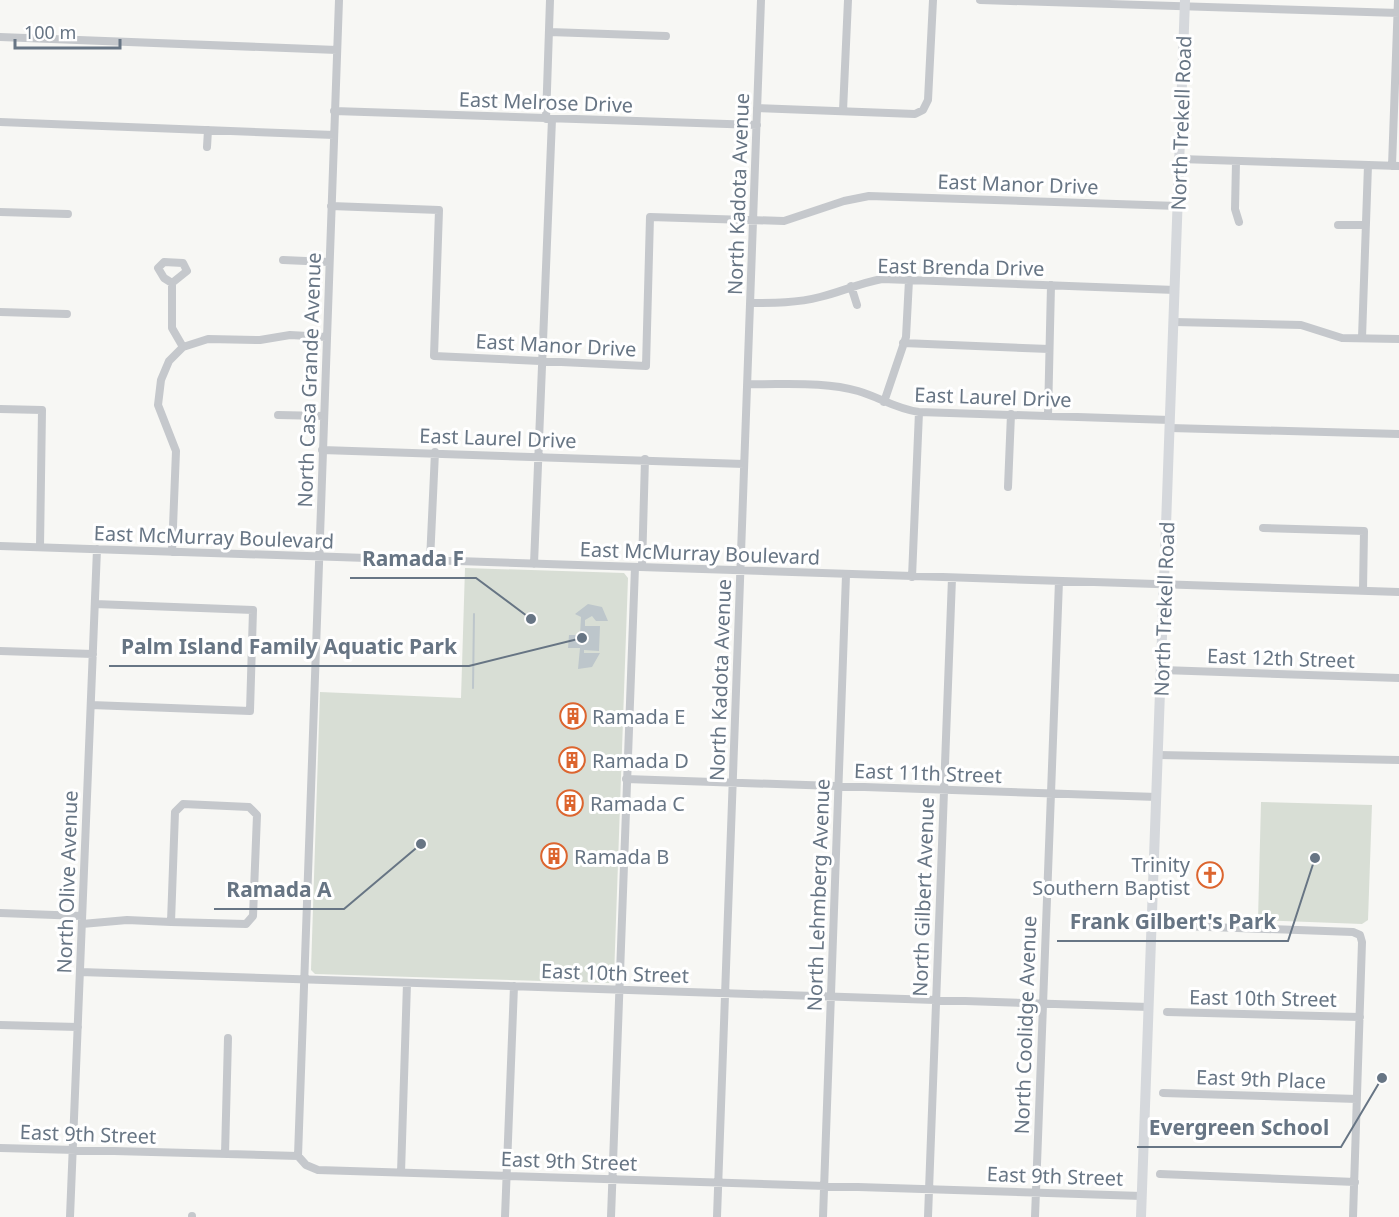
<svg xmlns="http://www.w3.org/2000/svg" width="1399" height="1217" font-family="'Noto Sans',sans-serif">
	<rect width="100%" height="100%" fill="#f7f7f4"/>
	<path fill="#d8ded5" d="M465,568L624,573L628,578L614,977L609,983L315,974L311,970L320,692L461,698Z
		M1261,802L1372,805L1368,920L1362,924L1258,920Z"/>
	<path fill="#bdc6cb" d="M588,604L602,607L608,621H596L592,616L585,620V626H600L599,651L584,650V653H600L592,667L578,669L580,648H568L569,635H580L581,617L575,614Z"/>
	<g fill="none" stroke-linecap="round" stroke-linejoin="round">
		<path stroke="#bdc6cb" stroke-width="2" d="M473,688L474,614"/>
		<path stroke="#c5c8cc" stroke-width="8" d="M980,0L1399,13
			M549,32L666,36
			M0,37L337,50
			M757,108L915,114L923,110L928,100L933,0
			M334,111L757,125
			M843,111L848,0
			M546,119L550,0
			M0,122L334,135
			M207,147L208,130
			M1180,159L1399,166
			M1236,162L1235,209L1239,222
			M1392,166L1398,0
			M331,206L439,210L434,356L646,366L650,217L784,221L844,201L869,196L1178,206
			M0,212L68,214
			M1338,225H1366
			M283,260L329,262
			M164,262L183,263L187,271L172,283L164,278L158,268Z
			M172,283V328L183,347
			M851,286L857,305
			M750,303C774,303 797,303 820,297C841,292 860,283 882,279L1175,290
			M0,312L67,314
			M1174,322L1301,325L1342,338L1399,339
			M1362,338L1368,165
			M903,343L1049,349
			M747,384C783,385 824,381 858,391C879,397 896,409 919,412L1170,420
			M884,402L906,337L909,280
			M0,409L42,410L40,547
			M278,415L324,416
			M1048,416L1051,285
			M1170,428L1399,434
			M322,450L744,464
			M1008,487L1011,414
			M1263,528L1364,531L1363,590
			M0,546L1399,592
			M172,552L176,451L158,405L161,380L169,361L183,347L208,339L260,340L290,335L326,337
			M430,561L435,452
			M534,564L552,119
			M642,567L645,459
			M912,577L919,412
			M0,651L93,654
			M1162,670L1399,678
			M91,705L250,711L253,610L95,604
			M1158,755L1399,760
			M626,779L1157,797
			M183,804L249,807L257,815L253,916L246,924L171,922L175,812Z
			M0,913L82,916
			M82,924L127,920L171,922
			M1152,925L1353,932L1360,935L1362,942L1353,1217
			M80,972L1149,1007
			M1167,1012L1360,1017
			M0,1025L78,1027
			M1163,1093L1357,1099
			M0,1148L298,1156L306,1165L318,1170L1142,1196
			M225,1154L228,1038
			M298,1156L339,0
			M401,1173L407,983
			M1160,1174L1355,1182
			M70,1217L97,549
			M192,1217V1216
			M505,1217L514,986
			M611,1217L635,567
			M717,1217L761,0
			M823,1217L846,575
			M928,1217L952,578
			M1035,1217L1059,581"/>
		<path stroke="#d5d8dc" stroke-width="10" d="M1141,1217L1185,0"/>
	</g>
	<defs>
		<g id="building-ring" transform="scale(1.35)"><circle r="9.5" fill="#fff" stroke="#dc652f" stroke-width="1.5"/><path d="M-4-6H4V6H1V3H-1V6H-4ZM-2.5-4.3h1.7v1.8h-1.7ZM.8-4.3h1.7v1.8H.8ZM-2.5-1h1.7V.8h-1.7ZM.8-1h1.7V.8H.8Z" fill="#dc652f"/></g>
		<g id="church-ring" transform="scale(1.35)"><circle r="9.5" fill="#fff" stroke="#dc652f" stroke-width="1.5"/><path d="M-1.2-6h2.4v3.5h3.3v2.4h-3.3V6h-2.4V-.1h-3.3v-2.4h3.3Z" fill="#dc652f"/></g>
	</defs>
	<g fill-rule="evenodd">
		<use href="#building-ring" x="573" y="716"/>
		<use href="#building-ring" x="572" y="760"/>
		<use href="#building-ring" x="570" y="803"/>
		<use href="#building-ring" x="554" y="856"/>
		<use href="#church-ring" x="1210" y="875"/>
	</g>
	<g text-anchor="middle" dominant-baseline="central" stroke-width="6" stroke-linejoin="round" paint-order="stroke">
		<g font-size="20" fill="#677584" stroke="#fff">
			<text transform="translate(546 102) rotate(2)">East Melrose Drive</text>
			<text transform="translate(1181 123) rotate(-88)">North Trekell Road</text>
			<text transform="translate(1018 184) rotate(2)">East Manor Drive</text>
			<text transform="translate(738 194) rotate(-88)">North Kadota Avenue</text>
			<text transform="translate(961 267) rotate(1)">East Brenda Drive</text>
			<text transform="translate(556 345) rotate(3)">East Manor Drive</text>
			<text transform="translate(309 380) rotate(-88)">North Casa Grande Avenue</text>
			<text transform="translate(993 397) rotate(2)">East Laurel Drive</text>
			<text transform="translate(498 438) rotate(2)">East Laurel Drive</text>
			<text transform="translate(214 537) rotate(2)">East McMurray Boulevard</text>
			<text transform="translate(700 553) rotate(2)">East McMurray Boulevard</text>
			<text transform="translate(1164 609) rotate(-88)">North Trekell Road</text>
			<text transform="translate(1281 658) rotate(2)">East 12th Street</text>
			<text transform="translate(720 680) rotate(-88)">North Kadota Avenue</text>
			<text transform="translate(928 773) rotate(2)">East 11th Street</text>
			<text transform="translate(67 882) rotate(-88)">North Olive Avenue</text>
			<text transform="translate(818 895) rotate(-88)">North Lehmberg Avenue</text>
			<text transform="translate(923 897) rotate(-88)">North Gilbert Avenue</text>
			<text transform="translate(615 973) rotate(2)">East 10th Street</text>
			<text transform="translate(1263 998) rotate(1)">East 10th Street</text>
			<text transform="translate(1025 1025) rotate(-88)">North Coolidge Avenue</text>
			<text transform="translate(1261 1079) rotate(2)">East 9th Place</text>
			<text transform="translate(88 1134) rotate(2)">East 9th Street</text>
			<text transform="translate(569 1161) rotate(2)">East 9th Street</text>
			<text transform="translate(1055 1176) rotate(2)">East 9th Street</text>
		</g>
		<g font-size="20" fill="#677584" stroke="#fff" text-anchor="start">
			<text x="592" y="716">Ramada E</text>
			<text x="592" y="760">Ramada D</text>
			<text x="590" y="803">Ramada C</text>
			<text x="574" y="856">Ramada B</text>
			<text x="1190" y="864" text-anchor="end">Trinity<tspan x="1190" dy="23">Southern Baptist</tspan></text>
		</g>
	</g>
	<path fill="none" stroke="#677584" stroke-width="2" d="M531 619L476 578H350M582 638L469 666H109M421 844L344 909H214M1315 858L1288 941H1057M1382 1078L1341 1147H1137"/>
	<g fill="#677584" stroke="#fff" stroke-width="2">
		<circle cx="531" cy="619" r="6"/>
		<circle cx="582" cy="638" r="6"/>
		<circle cx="421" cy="844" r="6"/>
		<circle cx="1315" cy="858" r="6"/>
		<circle cx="1382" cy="1078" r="6"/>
	</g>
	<g font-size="21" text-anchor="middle" font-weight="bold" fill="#677584" stroke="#fff" stroke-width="6" stroke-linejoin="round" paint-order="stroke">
		<text x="413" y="566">Ramada F</text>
		<text x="289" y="654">Palm Island Family Aquatic Park</text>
		<text x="279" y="897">Ramada A</text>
		<text x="1173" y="929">Frank Gilbert's Park</text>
		<text x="1239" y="1135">Evergreen School</text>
	</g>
	<path d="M15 39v9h105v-9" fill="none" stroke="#677584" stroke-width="3"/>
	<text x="24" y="39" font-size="18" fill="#677584" stroke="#ffffff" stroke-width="4.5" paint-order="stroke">100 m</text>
</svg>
